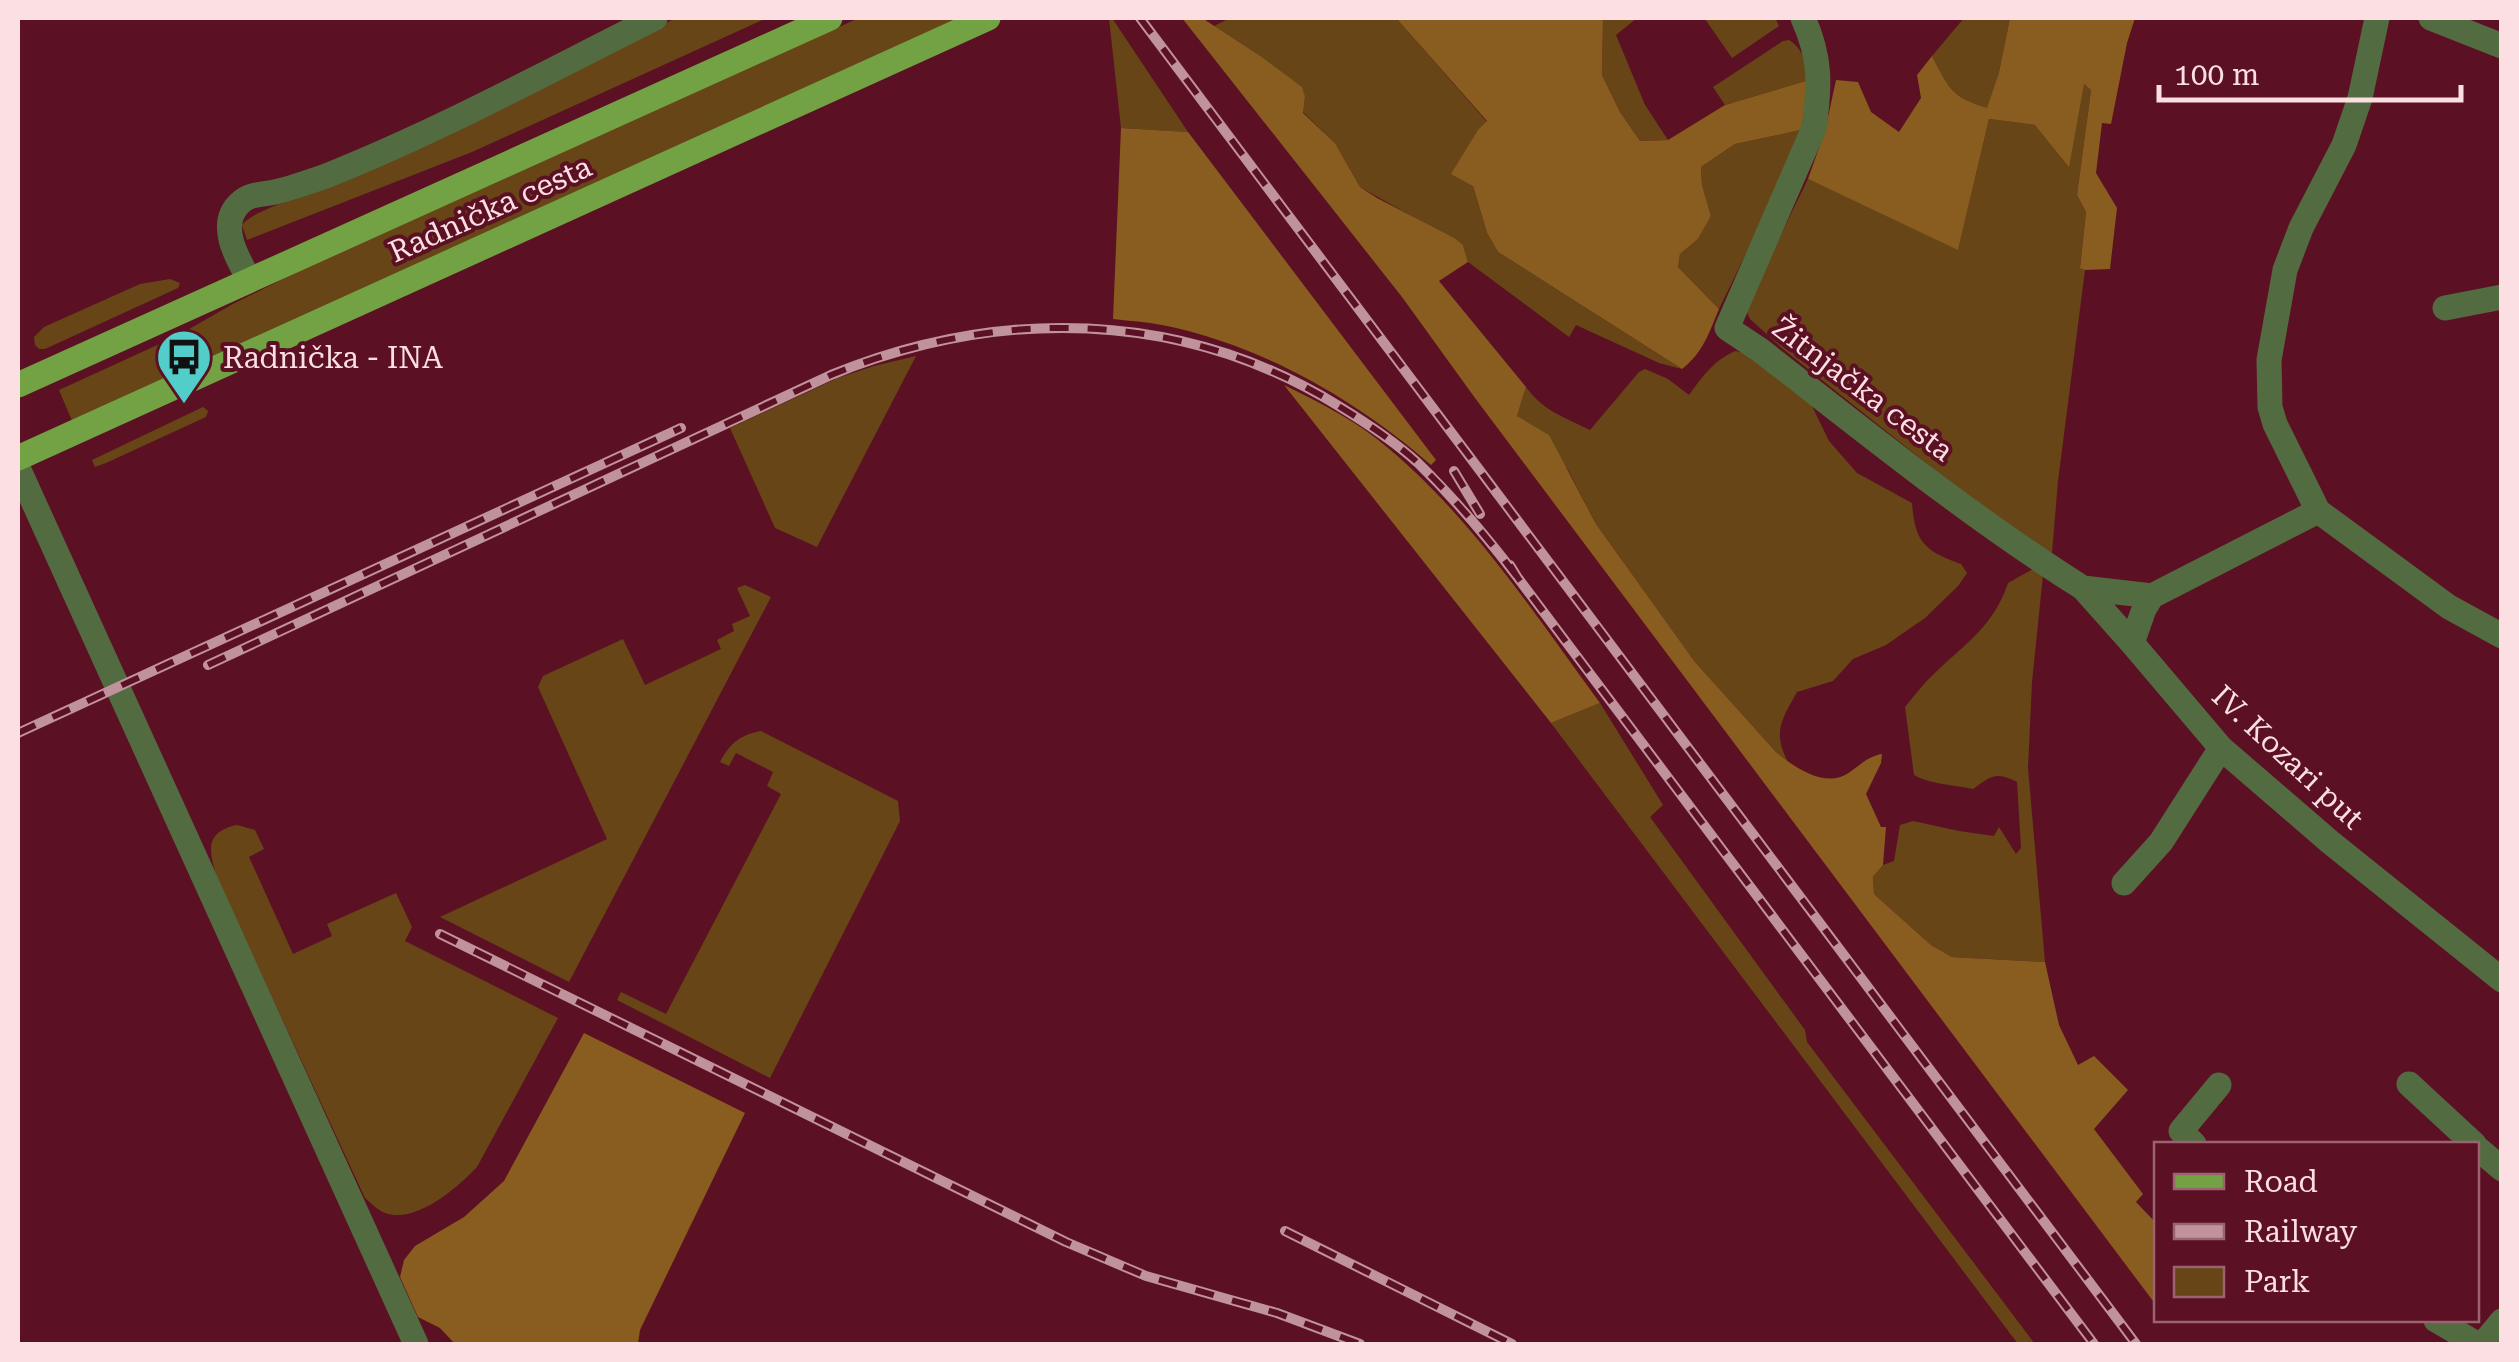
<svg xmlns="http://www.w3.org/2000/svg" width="2519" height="1362" font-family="'Roboto Serif',serif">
	<rect width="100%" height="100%" fill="#5b1123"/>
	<path fill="#674517" d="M676,18H767L472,152L247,240L242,225C252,211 299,198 317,190C439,136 557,77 676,18Z
		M859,18H966L73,423L59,390L177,336L231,305L313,264Z
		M1109,18H1112L1188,132L1121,128Z
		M1230,18H1396L1487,122L1478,131L1473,186L1487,233L1498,252L1682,369L1659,363L1576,325L1569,337L1468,262L1463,245L1360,187L1335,143L1303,112L1305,97L1259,55L1214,26Z
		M1603,18H1637L1616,35L1645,105L1668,140L1640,141L1620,112L1602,75Z
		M1708,18H1775L1779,26L1732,58L1705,19Z
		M1964,18H2010L1999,72L1987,109C1951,96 1949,88 1932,56Z
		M1789,40C1804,49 1806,65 1809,80L1725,105L1713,87L1783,41Z
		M2083,83L2091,90L2077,195L2086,212L2080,267L2085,270L2058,481L2052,553L2038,548L1999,521L1783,349L1750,319L1745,308L1808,179L1958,249L1989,119L2035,125Z
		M1801,130L1788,167L1719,309L1678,267L1680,254L1698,239L1711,216L1702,185L1701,167L1735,144Z
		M170,279L180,283L178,288L45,349H39L35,345L34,337L44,327L140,284Z
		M1735,351L1746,353L1809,400L1829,441L1857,473L1912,503C1915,543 1925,551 1961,564L1967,573L1958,586L1925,618L1886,645L1853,659L1833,681L1797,692C1782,719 1772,732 1788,762L1776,752L1695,662L1596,524L1568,470L1517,416L1526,387C1543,411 1564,417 1590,430L1639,372L1645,369L1668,379L1689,395C1703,376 1713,361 1735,351Z
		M916,356L817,547L775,528L730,428L838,378L874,366Z
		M203,407L208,411L206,417L106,463L95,467L92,460Z
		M2035,568L2043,575L2032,682L2028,768L2045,962L1952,957L1931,945L1874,894L1873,877L1883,865L1894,861L1900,825L1913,821L1959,831L1994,836L1999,827L2016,854L2021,848L2017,782C1995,771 1991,776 1973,789C1955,785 1929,784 1914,775L1905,707C1912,699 1918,690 1926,682C1959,647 1992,631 2008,583Z
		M745,585L771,597L569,982L440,917L607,839L538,687L543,676L623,639L645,685L721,649L717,640L734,631L732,624L750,616L737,588Z
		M1600,703L1663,805L1650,817L1805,1030L1807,1042L2035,1344H2018L1551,723Z
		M761,731L898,801L900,821L770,1078L617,1000L621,992L666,1014L781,794L767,786L773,772L736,753L729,766L720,762C730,743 740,735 761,731Z
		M237,825L255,830L264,849L249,857L293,954L332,936L327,924L396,893L412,927L405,941L558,1018L477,1167C457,1188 416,1224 385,1213C377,1210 371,1203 365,1198L217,878C209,851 204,832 237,825Z"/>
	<path fill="#885d1f" d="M1182,18H1202L1259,55L1302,87L1305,97L1303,113L1335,143L1360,187L1377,198L1454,238L1463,245L1468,262L1439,281L1526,387L1517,416L1549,435L1596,524L1695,662L1776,752C1794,767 1824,788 1847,774C1859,766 1868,756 1882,754L1881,763L1866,794L1881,827H1886L1883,865L1873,877L1874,894L1931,945L1952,957L2045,962L2059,1025L2078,1065L2094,1056L2128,1090L2094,1129L2143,1194L2136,1202L2156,1223V1305L1475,398L1402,297Z
		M1396,18H1603L1602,75L1620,112L1640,141L1668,140L1725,105L1809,80L1801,130L1735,144L1701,167L1702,185L1711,216L1698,239L1680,254L1678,267L1719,309C1709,333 1703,353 1682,369L1498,252L1487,233L1473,186L1451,174L1478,130L1487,121Z
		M2010,18H2135L2127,43L2111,124L2102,123L2096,173L2117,208L2110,269L2085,270L2080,268L2086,212L2077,195L2091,90L2084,84L2069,167L2035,125L1989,119L1958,250L1808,179L1825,131L1836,80L1858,82L1871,112L1899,132L1921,98L1917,75L1932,56C1949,88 1951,97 1987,108L1999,72Z
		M1121,128L1188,132L1436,460L1431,465C1356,400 1265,347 1167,326C1149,322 1131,321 1113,319Z
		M1284,385C1316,401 1349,417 1377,439C1468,511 1532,611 1600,703L1551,723Z
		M584,1033L745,1113L640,1330L638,1344H455L440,1328L418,1317L400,1277L404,1260L415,1246L464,1217L504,1181Z"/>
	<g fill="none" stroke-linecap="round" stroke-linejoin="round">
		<path stroke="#536b40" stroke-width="25" d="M1803,18C1821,58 1820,85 1814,128L1727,328L1760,350C1866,432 1970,517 2083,588
			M2377,18L2360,98L2344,145L2301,228L2285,270L2269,360L2270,407L2275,424L2318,511L2449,607L2502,636
			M2431,18L2502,46
			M249,279C237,258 217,224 240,203C250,193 263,195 275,192C292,188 309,182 326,176C439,131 547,72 655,18
			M2445,308L2502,297
			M18,468L416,1344
			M2318,511L2152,596L2144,609L2132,643L2221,748L2330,842L2502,980
			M2132,643L2083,588L2152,596
			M2124,883L2161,842L2221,748
			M2409,1084L2474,1144
			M2194,1144L2181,1131L2219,1085
			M2476,1147L2502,1169
			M2436,1320L2477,1344
			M2483,1344L2502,1321"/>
		<path stroke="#73a245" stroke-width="25" d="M18,385L830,18
			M18,458L988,18"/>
		<g stroke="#c0939c" stroke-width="10">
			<path id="rail" d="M1140,18L2136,1344
				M1454,471L1480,514
				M1510,565L1518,578L2094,1344
				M208,665L831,375C998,307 1181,309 1337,405C1365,422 1394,441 1418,463C1455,499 1487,537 1518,578
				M18,733L681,428
				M440,934L1066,1242L1146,1276L1277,1313L1360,1344
				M1285,1231L1512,1344"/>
		</g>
		<use href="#rail" stroke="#5b1123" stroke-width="6" stroke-dasharray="19" stroke-linecap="butt"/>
	</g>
	<defs>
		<g id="bus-pin" transform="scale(2.875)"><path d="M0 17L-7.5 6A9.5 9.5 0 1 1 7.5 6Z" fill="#53cdc9" stroke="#5b1123"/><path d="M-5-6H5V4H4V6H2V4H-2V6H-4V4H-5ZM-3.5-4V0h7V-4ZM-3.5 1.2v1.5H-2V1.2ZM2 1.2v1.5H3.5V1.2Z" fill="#111"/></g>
	</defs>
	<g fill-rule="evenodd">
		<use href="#bus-pin" x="184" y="357"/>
	</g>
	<g text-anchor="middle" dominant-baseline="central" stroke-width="8" stroke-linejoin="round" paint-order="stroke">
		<g font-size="30" fill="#fbdfe2" stroke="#5b1123">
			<text transform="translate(490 209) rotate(-24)">Radnička cesta</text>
			<text transform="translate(1863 389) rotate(37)">Žitnjačka cesta</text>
			<text transform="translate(2288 757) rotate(43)">IV. Kozari put</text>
		</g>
		<g font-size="30" fill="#fbdfe2" stroke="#5b1123" text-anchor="start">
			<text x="223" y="357">Radnička - INA</text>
		</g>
	</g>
	<rect width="2519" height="1362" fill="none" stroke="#fbdfe2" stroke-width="40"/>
	<rect x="2154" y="1142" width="325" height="180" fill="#5b1123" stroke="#9b636f" stroke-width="2.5"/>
	<rect x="2174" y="1174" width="50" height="15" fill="#73a245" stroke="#9b636f" stroke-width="2.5"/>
	<text x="2244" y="1192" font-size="30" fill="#fbdfe2">Road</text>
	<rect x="2174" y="1224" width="50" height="15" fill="#c0939c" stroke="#9b636f" stroke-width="2.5"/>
	<text x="2244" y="1242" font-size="30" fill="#fbdfe2">Railway</text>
	<rect x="2174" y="1267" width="50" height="30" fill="#674517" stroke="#9b636f" stroke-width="2.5"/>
	<text x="2244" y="1292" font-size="30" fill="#fbdfe2">Park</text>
	<path d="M2159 85v15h302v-15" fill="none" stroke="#fbdfe2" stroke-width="5"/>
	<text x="2174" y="85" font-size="30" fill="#fbdfe2" stroke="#5b1123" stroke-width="8" paint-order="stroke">100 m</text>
</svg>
